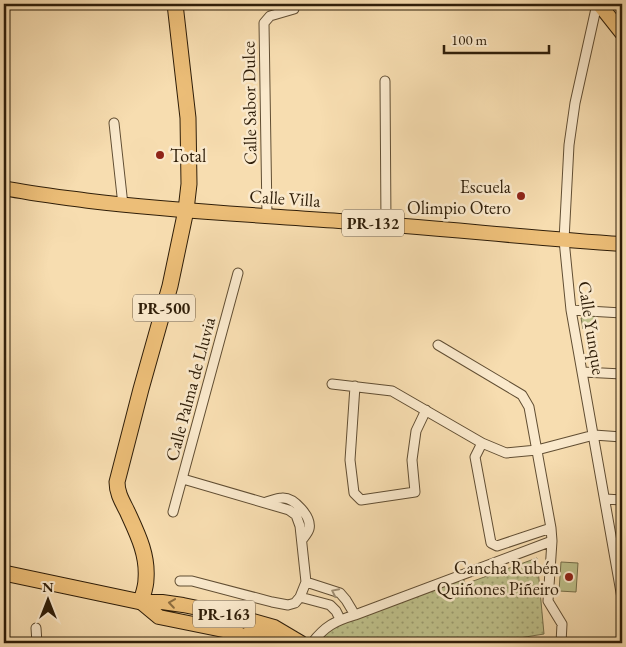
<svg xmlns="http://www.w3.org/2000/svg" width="626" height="647" font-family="'EB Garamond',serif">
	<defs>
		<pattern id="park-dots" width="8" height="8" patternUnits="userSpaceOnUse" patternTransform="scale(1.25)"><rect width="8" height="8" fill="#bec08a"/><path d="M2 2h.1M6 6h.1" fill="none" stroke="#9b9b6f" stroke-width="1.8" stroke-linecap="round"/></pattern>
	</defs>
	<rect width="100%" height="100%" fill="#f7ddb0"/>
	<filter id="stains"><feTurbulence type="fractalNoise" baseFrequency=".004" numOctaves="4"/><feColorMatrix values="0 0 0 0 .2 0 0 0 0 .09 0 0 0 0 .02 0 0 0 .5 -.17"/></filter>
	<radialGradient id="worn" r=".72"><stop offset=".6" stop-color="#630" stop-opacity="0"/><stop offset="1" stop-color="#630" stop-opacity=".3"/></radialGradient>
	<path fill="#bec08a" stroke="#766f4a" d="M595,315L597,326L583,329L581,318Z
		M561,562L578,563L576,592L559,591Z"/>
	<path fill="url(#park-dots)" stroke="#766f4a" d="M537,558L544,634L488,643H322L320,640L332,626L463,577L465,584Z"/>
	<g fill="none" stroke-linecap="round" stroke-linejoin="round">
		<g stroke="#614e33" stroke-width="11">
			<path id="street" d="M597,4L575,103L569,145L564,240L571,310L622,598
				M385,81L386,224
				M114,123L123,205
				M267,216L264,23L270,16L294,9
				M571,310L622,313
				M438,345L522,395L529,407L551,528L552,541L548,601L562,624L561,643
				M583,372L622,374
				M332,384L392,391L482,443L506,453L537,450L594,435L622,437
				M355,386L350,460L354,493L361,500L415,492L412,460L416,431L426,410
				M482,443L475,457L491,543L497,546L551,528
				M605,499L622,500
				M266,502C270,501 277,498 282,498C294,497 312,517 309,529C308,533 304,537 302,540
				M173,512L238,273
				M180,581H192L272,602L288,605L295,603L300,597L306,582L300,526L296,515L289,510L183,479
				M306,582L340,593L346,600L355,615
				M300,597L330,605L336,611L340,619
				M36,628L37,643
				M37,641L46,643
				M312,643C325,626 335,621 355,615L552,541"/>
		</g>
		<g stroke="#2f1e09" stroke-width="16">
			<path id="primary" d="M599,4L622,33
				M4,188C32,194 61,197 90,201C173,211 256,215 339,221C434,227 528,238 622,244
				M141,602H162L183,605L232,615L274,627L301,643
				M141,602L159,617L233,632L262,643
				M251,630L272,638L283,643"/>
		</g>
		<g stroke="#2f1e09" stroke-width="17">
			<path id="highway" d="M4,573L141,602C143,594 146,587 146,579C148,554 137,533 127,511C122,501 117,493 117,482L141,389L170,286L186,210L189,184L188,118L175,4"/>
		</g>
		<use href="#street" stroke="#fae9cc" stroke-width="9"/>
		<use href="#primary" stroke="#ecbe78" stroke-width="14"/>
		<use href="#highway" stroke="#ecbe78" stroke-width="15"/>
	</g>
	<defs><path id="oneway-chevron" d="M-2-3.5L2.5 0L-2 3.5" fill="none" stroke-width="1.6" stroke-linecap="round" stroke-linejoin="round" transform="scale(1.25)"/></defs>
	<use stroke="#9f8e74" href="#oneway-chevron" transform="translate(335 592) rotate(-154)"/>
	<use stroke="#8e6e40" href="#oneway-chevron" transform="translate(172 603) rotate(-172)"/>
	<g fill="#8f2418" stroke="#fae9cc" stroke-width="2">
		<circle cx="160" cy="155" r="5"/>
		<circle cx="521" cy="196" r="5"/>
		<circle cx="569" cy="577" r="5"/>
	</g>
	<g text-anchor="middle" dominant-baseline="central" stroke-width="5" stroke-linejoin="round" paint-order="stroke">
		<g fill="#fae9cc" stroke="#6c5b44" stroke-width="1">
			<rect x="342" y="209.5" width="62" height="27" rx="4"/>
			<rect x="133" y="294.5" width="62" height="27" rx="4"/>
			<rect x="193" y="600.5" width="62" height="27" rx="4"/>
		</g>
		<g font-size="16" font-weight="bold" fill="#2f1e09">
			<text x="373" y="223">PR-132</text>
			<text x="164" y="308">PR-500</text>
			<text x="224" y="614">PR-163</text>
		</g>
		<g font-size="18" fill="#2f1e09" stroke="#fae9cc">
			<text transform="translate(249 103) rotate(-91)">Calle Sabor Dulce</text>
			<text transform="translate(285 198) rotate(4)">Calle Villa</text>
			<text transform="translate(592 328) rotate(81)">Calle Yunque</text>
			<text transform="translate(190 389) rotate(-75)">Calle Palma de Lluvia</text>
		</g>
		<g font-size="18" fill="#2f1e09" stroke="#fae9cc" text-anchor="end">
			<text x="170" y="155" text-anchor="start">Total</text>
			<text x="511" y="186">Escuela<tspan x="511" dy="21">Olimpio Otero</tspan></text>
			<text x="559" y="567">Cancha Rubén<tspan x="559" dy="21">Quiñones Piñeiro</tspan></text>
		</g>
	</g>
	<rect width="626" height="647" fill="none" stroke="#f7ddb0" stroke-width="20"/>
	<rect x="5" y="5" width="616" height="637" fill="none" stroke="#2f1e09" stroke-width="2.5"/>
	<rect x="10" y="10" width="606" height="627" fill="none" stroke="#2f1e09"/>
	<g transform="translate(48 600)" stroke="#fae9cc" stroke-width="4" paint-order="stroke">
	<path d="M0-4L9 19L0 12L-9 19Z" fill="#2f1e09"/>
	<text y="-8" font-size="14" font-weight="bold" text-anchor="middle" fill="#2f1e09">N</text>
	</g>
	<path d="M444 45v8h105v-8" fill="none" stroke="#2f1e09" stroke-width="2.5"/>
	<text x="451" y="45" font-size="15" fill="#2f1e09" stroke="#fae9cc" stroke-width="4" paint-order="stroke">100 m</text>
	<rect width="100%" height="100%" filter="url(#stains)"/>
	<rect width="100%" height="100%" fill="url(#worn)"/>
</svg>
